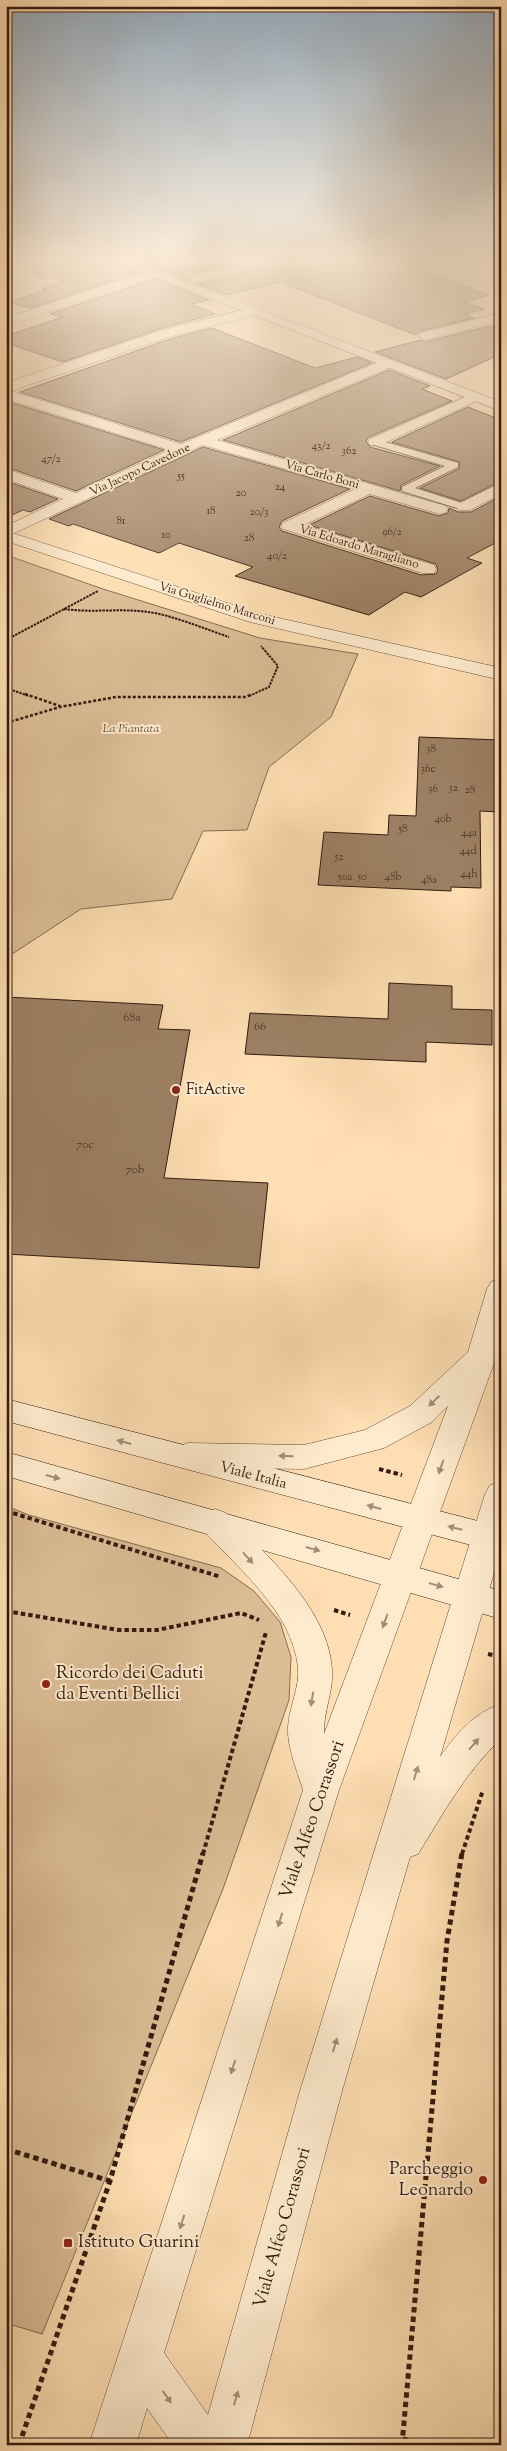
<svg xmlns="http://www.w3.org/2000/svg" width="507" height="2451" font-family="'Sorts Mill Goudy',serif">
	<rect width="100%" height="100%" fill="#fedeb2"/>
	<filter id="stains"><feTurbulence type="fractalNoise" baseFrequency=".004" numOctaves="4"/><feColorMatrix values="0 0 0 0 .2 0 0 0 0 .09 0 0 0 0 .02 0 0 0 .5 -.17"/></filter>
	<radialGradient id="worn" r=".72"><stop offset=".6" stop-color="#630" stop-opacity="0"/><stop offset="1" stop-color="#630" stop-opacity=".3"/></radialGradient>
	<path fill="#dcbd96" stroke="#886c52" d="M6,555L103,589L260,638L358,654L331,717L269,767L247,830L203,831L172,899L81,909L6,958Z
		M6,1506L29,1515L221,1568L254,1591L280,1622L291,1657L289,1700L223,1889L42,2334L6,2323Z"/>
	<path fill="#9d8064" stroke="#341b0f" d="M25,262H115L139,272L30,308L9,302L47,290L42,289L64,282L24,271Z
		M141,262H238L192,274L189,281Z
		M269,262H359L395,275L417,269L489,295L464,302L484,309L465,314L474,318L420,331L416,335L280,282L227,295L198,284L265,267Z
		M156,279L209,300L191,304L215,314L159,329L63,362L6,343V336L63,317L50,314Z
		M490,326L501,330V354L446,379L375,352L421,340L425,342Z
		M212,328L315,368L357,357L372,363L181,442L20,392L170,339Z
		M389,370L430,386L422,389L452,401L369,437L366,441L370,447L440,466L401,485L400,491L223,440Z
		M6,401L164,450L76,491L6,467Z
		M468,407L501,420V481L461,501L420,488L459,469L460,462L392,442Z
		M203,447L350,489L282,521L279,527L282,531L421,575L436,574L438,570L436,564L309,525L370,496L439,516L448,513L449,508L458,512H471L501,496V540L467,558L482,563L421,597L405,592L369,615L235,576L253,567L179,543L159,553L73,524L69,526L49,519Z
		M6,481L58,499L30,512L23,510L6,518Z
		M419,737L501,740V812L480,811L481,888L451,887V891L318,885L324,832L388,835L389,815L416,816Z
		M389,983L452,986V1009L492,1010V1045L426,1042V1062L245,1054L250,1013L388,1019Z
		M6,997L163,1005L158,1029L190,1030L164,1178L268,1183L259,1268L6,1254Z"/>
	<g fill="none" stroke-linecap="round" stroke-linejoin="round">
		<g stroke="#664c38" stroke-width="2">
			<path id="service" d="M375,439L458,463V467L415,488L468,505V509H460L402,491V487L445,466L371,444L370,442Z"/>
		</g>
		<g stroke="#664c38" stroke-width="1">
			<path id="minor" d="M246,262H267L265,265L196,283L190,279L192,276Z
				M463,262H482L501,268V276Z
				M152,270L158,274L156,277L6,326V318Z
				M251,308L257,312L256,315L169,337L11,391L181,444L381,361H391L393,364L391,367L217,440L446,506L448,509L446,512L440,514L370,494L304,525L434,565L436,569L434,573H422L283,529L281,526L283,523L355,489L203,445L6,537V526L63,499L6,479V469L76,493L169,450L6,399V383L159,331Z
				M501,313V321L425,340L418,336L420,333Z
				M474,393L481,397L479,400L380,445H370L368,442L370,439Z
				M501,483V494L470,510H458L456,507L458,504Z"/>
		</g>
		<g stroke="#664c38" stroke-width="1">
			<path id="tertiary" d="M117,262H135L501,402V411Z
				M6,531L261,614L501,668V680L250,622L6,541Z
				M501,1279V1341L497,1355L339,1790L164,2353L208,2415L300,2091L485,1494L490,1485L501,1482V1549L440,1757C456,1734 474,1713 501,1704V1739C466,1771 443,1814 418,1854L410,1857L342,2091L247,2445H173L147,2408L136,2445H89L303,1790C297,1770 287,1748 288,1727C289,1707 300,1687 298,1667C292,1612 239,1569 204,1531L199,1522L204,1513L215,1509L226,1513C266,1555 328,1608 332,1669C334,1691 323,1712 324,1734L448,1406L432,1422L384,1448L304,1469L188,1467L177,1463L172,1455L177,1447L188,1443L304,1445L365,1430L410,1406L468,1352L487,1289L491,1282Z"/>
		</g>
		<g stroke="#341b0f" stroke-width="1">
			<path id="secondary" d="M6,1399L501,1527V1553L6,1421Z
				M6,1452L501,1591V1619L6,1476Z"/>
		</g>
		<path stroke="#341b0f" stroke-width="2" stroke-dasharray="2.5 1" stroke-linecap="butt" d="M64,609C92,613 120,608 148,612C172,615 205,629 229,637
			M6,640L98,591
			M6,688L29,696
			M249,696L269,687L278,666L261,646"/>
		<path stroke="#341b0f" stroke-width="2.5" stroke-dasharray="3 2" stroke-linecap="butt" d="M25,694L60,706
			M6,723L60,707L116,697H246L252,694"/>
		<path stroke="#341b0f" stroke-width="4" stroke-dasharray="4.5 3" stroke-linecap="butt" d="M379,1469L402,1475
			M6,1511L221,1577
			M334,1610L350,1615
			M6,1611L119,1630H157L241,1613L259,1620
			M488,1654L501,1657
			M203,1854L266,1632
			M462,1854L483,1790"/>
		<path stroke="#341b0f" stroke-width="5" stroke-dasharray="5.5 4" stroke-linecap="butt" d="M6,2149L110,2181
			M403,2439L424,2445
			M19,2445L110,2181L203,1853
			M402,2445L447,1941L462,1853"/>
		<use href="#service" fill="#feeacd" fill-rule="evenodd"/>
		<use href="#minor" fill="#feeacd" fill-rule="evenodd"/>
		<use href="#tertiary" fill="#feeacd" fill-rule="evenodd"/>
		<use href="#secondary" fill="#feeacd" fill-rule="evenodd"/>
	</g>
	<defs><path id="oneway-solid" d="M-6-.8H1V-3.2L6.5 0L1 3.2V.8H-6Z" transform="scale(1.25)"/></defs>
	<g fill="#a38d78">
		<use href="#oneway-solid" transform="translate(434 1401) rotate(136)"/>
		<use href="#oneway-solid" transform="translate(124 1442) rotate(-165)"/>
		<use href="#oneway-solid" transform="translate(286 1456) rotate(-179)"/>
		<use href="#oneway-solid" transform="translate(441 1467) rotate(110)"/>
		<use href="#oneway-solid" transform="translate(53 1477) rotate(15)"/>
		<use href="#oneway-solid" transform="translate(374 1507) rotate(-165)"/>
		<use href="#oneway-solid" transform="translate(455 1528) rotate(-166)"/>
		<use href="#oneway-solid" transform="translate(313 1549) rotate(16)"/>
		<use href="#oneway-solid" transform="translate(248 1558) rotate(48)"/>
		<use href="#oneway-solid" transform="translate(436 1585) rotate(16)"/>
		<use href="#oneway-solid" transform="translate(385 1621) rotate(110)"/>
		<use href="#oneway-solid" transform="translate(312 1699) rotate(100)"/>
		<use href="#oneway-solid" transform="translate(474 1744) rotate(-49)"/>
		<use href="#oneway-solid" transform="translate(416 1773) rotate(-73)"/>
		<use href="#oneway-solid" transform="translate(280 1920) rotate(108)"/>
		<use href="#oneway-solid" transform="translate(335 2045) rotate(-73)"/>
		<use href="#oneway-solid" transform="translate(233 2067) rotate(108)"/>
		<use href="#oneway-solid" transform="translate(182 2222) rotate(108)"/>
		<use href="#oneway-solid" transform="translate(167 2397) rotate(55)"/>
		<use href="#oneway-solid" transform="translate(236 2398) rotate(-74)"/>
	</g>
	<linearGradient id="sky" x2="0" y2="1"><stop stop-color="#95aabc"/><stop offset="0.43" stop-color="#fff0dc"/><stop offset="1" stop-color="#fff0dc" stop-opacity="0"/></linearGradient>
	<rect width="507" height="605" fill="url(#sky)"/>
	<g fill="#8f2418" stroke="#feeacd" stroke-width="2">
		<circle cx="176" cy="1090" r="5"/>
		<circle cx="46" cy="1684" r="5"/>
		<circle cx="483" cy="2180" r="5"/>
		<rect x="63" y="2238" width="10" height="10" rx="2.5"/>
	</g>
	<g text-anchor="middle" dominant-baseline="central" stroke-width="4" stroke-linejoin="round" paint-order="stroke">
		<g font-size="11" fill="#4e3424">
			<text x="321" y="446">43/2</text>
			<text x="349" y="451">362</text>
			<text x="51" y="459">47/2</text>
			<text x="181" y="476">55</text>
			<text x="280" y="487">24</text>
			<text x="241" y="493">20</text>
			<text x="211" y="511">18</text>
			<text x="259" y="512">20/3</text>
			<text x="121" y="521">81</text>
			<text x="392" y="532">96/2</text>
			<text x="166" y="535">10</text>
			<text x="249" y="538">28</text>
			<text x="277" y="556">40/2</text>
			<text x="431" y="749">38</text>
			<text x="428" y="769">36c</text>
			<text x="453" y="788">32</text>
			<text x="433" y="789">36</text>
			<text x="470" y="790">28</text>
			<text x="443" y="819">40b</text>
			<text x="403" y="829">58</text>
			<text x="469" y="833">44a</text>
			<text x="468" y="851">44d</text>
			<text x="339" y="857">52</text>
			<text x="469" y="874">44h</text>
			<text x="345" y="877">50a</text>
			<text x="362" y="877">50</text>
			<text x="393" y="877">48b</text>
			<text x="429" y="880">48a</text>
		</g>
		<g font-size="12" fill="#341b0f" stroke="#feeacd">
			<text transform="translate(140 470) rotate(-25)">Via Jacopo Cavedone</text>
			<text transform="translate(322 475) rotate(16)">Via Carlo Boni</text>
			<text transform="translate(359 547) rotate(17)">Via Edoardo Maragliano</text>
			<text transform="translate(217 604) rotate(17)">Via Guglielmo Marconi</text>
		</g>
		<g font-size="12" font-style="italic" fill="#664c38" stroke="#feeacd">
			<text x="131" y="729">La Piantata</text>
		</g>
		<g font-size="12" fill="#4e3424">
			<text x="132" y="1018">68a</text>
			<text x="260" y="1027">66</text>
			<text x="85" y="1145">70c</text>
			<text x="135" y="1170">70b</text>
		</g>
		<g font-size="15" fill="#341b0f" stroke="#feeacd" text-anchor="start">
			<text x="186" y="1090">FitActive</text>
		</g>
		<g font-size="15" fill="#341b0f" stroke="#feeacd">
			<text transform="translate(253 1476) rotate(15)">Viale Italia</text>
		</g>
		<g font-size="18" fill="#341b0f" stroke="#feeacd" text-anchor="start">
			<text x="56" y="1674">Ricordo dei Caduti<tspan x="56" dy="21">da Eventi Bellici</tspan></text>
			<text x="473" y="2170" text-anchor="end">Parcheggio<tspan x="473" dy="21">Leonardo</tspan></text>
			<text x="78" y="2243">Istituto Guarini</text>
		</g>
		<g font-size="18" fill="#341b0f" stroke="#feeacd">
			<text transform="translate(313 1820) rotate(-71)">Viale Alfeo Corassori</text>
			<text transform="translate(283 2228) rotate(-74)">Viale Alfeo Corassori</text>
		</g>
	</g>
	<rect width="507" height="2451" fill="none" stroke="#fedeb2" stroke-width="25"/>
	<rect x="8" y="8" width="492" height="2436" fill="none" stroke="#341b0f" stroke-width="2.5"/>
	<rect x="12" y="12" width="482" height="2426" fill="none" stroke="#341b0f"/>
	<rect width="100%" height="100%" filter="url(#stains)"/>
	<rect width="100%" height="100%" fill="url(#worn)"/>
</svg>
